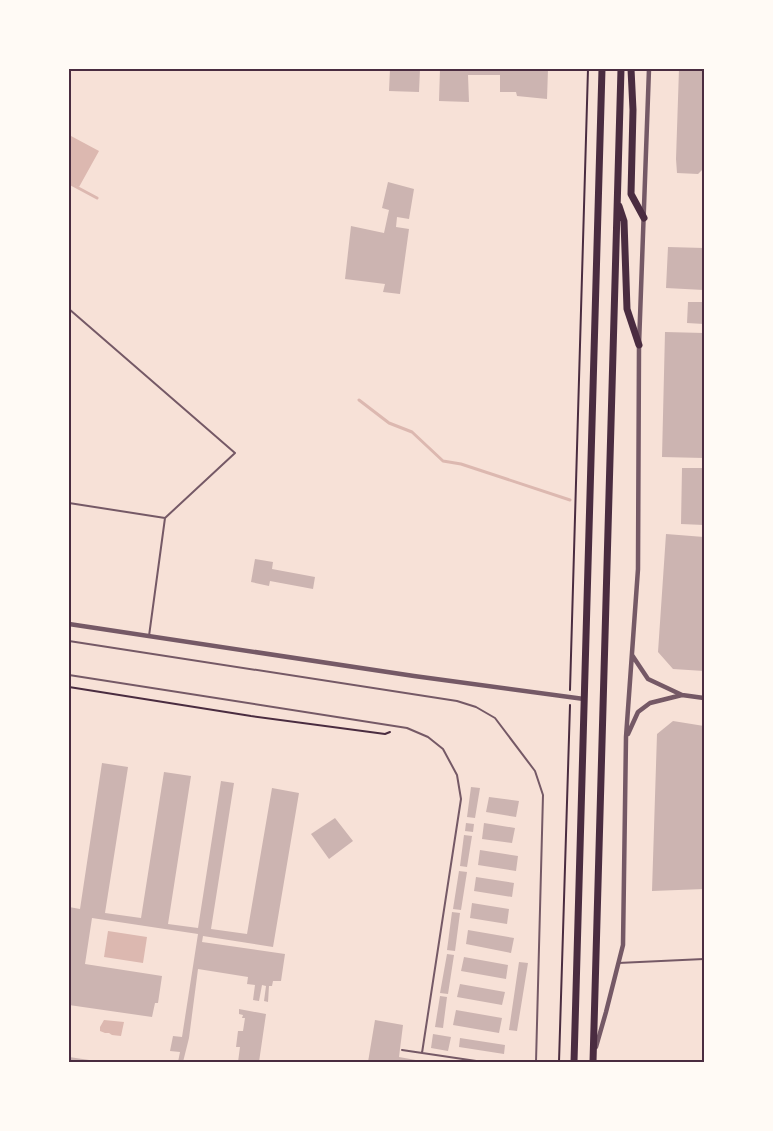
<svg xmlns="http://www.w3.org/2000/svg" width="773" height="1131" font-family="Raleway,sans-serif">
	<rect width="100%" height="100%" fill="#f7e1d7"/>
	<path fill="#dcb8b0" d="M71,136L99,151L79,187L69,182V140Z
		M108,931L147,937L143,963L104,957Z
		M104,1020L124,1022L121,1036L112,1035L109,1033H105L100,1031V1027Z"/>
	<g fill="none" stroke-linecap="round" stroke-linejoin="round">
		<path stroke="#dcb8b0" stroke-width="3" d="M69,183L97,198
			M359,400L389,423L412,432L443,461L461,464L570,500"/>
	</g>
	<path fill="#ccb4b1" d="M390,69H420L419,92L389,91Z
		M440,69H548L547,99L517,96L516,92H500V75H468L469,102L439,101Z
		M679,69H704V168L698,174L677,173L676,159Z
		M388,182L414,189L409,219L397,217L396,227L409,229L400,294L383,292L385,284L345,279L351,226L384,233L389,210L382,208Z
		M668,247L704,248V290L666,288Z
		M688,302H704V324L687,323Z
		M665,332L704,333V458L662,457Z
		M682,468H704V525L681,524Z
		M666,534L704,537V671L673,669L658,652Z
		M255,559L273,562L272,569L315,577L313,589L270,581L269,586L251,582Z
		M673,721L704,726V889L652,891L657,734Z
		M102,763L128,767L105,913L141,918L164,772L191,776L168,924L198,928L221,781L234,783L211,929L247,934L272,788L299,793L273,947L203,936L202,942L285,954L281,981H273L272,986H269L268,1002L264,1001L266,986L262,985L259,1001L253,1000L255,985L247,984L248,977L198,969L189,1038L183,1062H178L180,1052L170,1051L173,1036L182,1037L198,934L92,918L85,964L162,976L158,1003H155L152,1017L69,1005V907L80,909Z
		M471,787L480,788L475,818L467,817Z
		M489,797L519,801L516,817L486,812Z
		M335,818L353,841L329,859L311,834Z
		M466,823L474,824L473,832L465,831Z
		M484,823L515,828L512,843L482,839Z
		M464,835L472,836L467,867L460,866Z
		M480,850L518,856L516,871L478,865Z
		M459,871L467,872L461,910L453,909Z
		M476,877L514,883L512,897L474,891Z
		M472,903L509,909L507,924L470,918Z
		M452,912L460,913L455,951L447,950Z
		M468,930L514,938L511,953L466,944Z
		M447,954L454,955L448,994L440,993Z
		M464,957L508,965L506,979L461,971Z
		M519,962L528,963L517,1031L509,1030Z
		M460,984L505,992L502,1005L457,997Z
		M440,996L447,997L443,1028L435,1027Z
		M239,1009L266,1014L259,1062H238L240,1047H236L238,1031H243L245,1018H242L243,1015L239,1014Z
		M456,1010L502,1018L499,1033L453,1025Z
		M375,1020L403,1025L399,1057L427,1062H368Z
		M433,1034L451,1037L448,1051L431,1048Z
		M460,1038L505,1045L504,1054L459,1047Z
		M69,1057L96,1061V1062H69Z"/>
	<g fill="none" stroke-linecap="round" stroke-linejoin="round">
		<path stroke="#4a2c40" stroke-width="2" d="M69,687L251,716L385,734L390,732
			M570,690L588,69
			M559,1062L570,705"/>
		<path stroke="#755966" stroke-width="2" d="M69,309L235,453L165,518L149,636
			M69,503L165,518
			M69,641L457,701L476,707L495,718L535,771L543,795L536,1062
			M69,675L407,728L428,737L443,749L457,775L461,799L422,1053
			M618,963L704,959
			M402,1050L483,1062"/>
		<path stroke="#755966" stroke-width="4.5" d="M69,624L414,676L584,699
			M682,695L704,698
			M628,734L638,712L650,703L682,695L648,679L632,655
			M596,1047L606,1012L623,945L626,737L638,569L639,345L649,69"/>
		<path stroke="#4a2c40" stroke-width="7" d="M631,69L633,110L631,194L644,218
			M619,206L624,221L627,309L639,345
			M574,1062L602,69
			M593,1062L621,69"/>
	</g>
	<rect width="773" height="1131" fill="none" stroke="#fffaf5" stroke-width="140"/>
	<rect x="70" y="70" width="633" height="991" fill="none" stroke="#4a2c40" stroke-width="2"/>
</svg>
